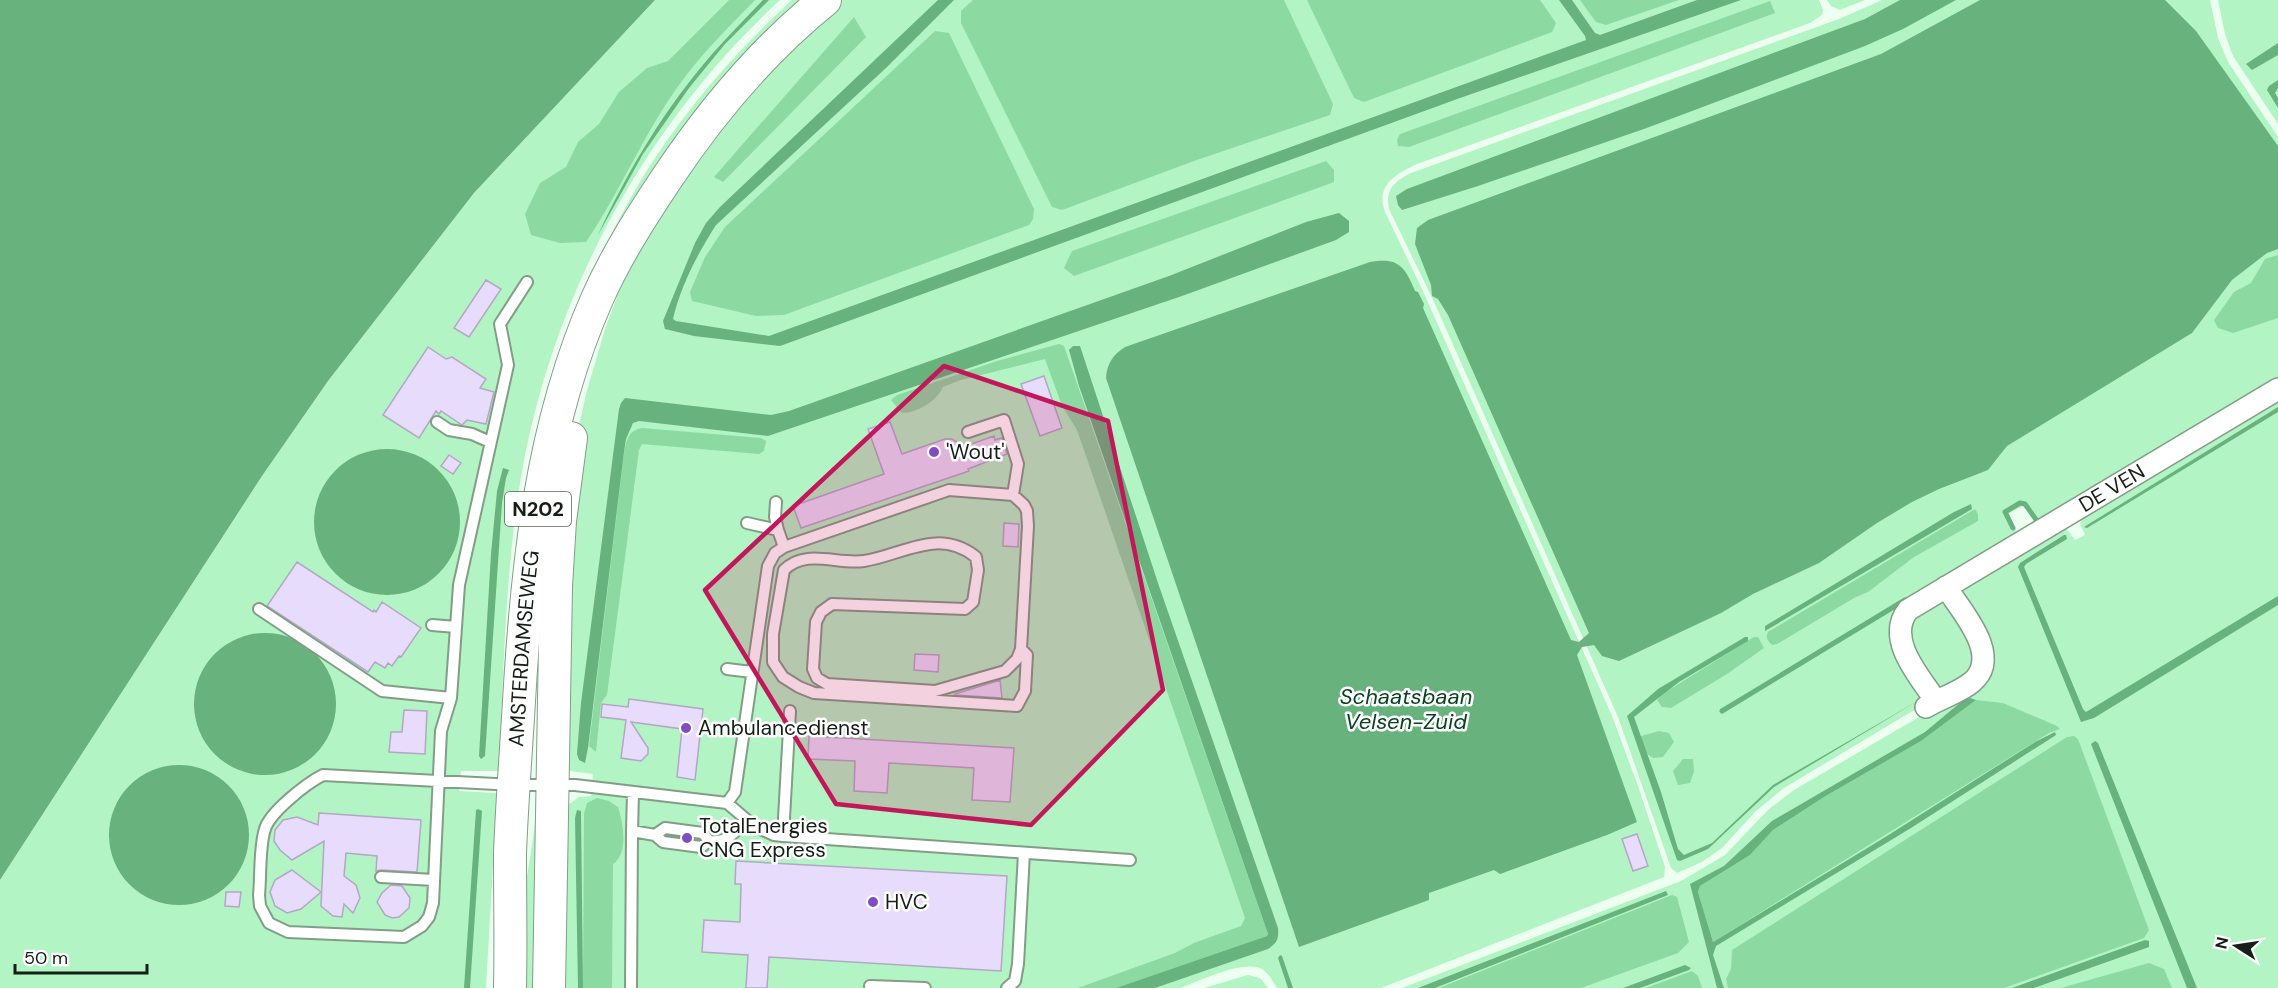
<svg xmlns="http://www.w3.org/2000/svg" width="2278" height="988" font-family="'DM Sans',sans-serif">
	<rect width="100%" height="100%" fill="#edfff1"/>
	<path fill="#b2f4c3" d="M655,0H780C650,120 560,281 525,455C505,559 504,666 499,771H461L459,791L496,793L497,795L486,988H0V880L262,476L328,381L474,193Z
		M792,0H807L599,277C601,267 603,255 606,246C615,225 627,205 638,185C680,115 732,55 792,0Z
		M842,0H1819L1823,10L1822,15L1810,23L1417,164C1396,174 1375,185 1385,212L1422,289L1612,716L1638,786L1665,867L1664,877L1381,988H1277C1273,981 1269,974 1262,969C1244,959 1199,981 1180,988H556L565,807L579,797L591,796L593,774L570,771L563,765L577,435L586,394L605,329L619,292L644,239L721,121L821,17Z
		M1827,0H1865L1840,10L1831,6Z
		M1882,0H2210L2218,38L2228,62L2278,137V381L2037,523L2023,506L2009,513L2017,533L1902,610L1926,694L1921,706L1784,788L1756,811L1722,848L1702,862L1677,873L1671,868L1618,717L1435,304L1389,209C1385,189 1395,181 1411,173L1839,19Z
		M2218,0H2278V124L2233,56L2225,34Z
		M2278,395V988H1402L1681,881L1725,855L1769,809L1794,790L1979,682L1962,597L1964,588L2065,527L2075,540L2085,535L2080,524L2083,516Z
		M1942,602L1946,603L1974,640L1975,668L1941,692L1916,662L1908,622Z
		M537,811L544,988H519L522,910Z
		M1248,975L1260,978L1268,988H1204Z"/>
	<path fill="#8dd9a2" d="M729,0H755C729,27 701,54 679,85C643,135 620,192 586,242L560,243L531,235L525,214L540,183L566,167L578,142L599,124L619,92L647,68L668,61Z
		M973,0H1284L1333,104L1330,115L1194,161L1062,210L1052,207L961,23V11Z
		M1307,0H1540L1556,23L1552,32L1364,102L1354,98Z
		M1580,0H1679L1606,25L1596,22Z
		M1770,1L1775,13L1409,147L1398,146L1397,140L1400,134Z
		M854,17L866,37L723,182L714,177Z
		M935,31L949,33L1034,209L1033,219L1029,225L784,315L756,316L692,301L690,292L705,257L725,227Z
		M1326,161L1334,170V182L1074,276L1064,268L1072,251Z
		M2278,255V318L2233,333L2218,328L2214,320L2234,292L2251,283L2265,259Z
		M1059,344L1064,346L1268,934L1267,936L1116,988H1078L1175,953L1194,943L1241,926L1245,918L1077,430L1062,406L1045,359L961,380L943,387C937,401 917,413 902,413L891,400L897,395L997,361Z
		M642,428L761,438L766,441L764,451L759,454L642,444L639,450L607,695L601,703L596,752L589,746L624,453C627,439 628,431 642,428Z
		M1975,509L1978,514V521L1914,557L1868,592L1854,598L1777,644L1772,645C1768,641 1765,638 1768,632Z
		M1754,637H1758L1764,648L1727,674L1671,708L1662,707L1657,700L1664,693Z
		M1976,700L2003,703L2057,726L2060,729L2049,733L1713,942L1698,892L1700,886L1750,855L1773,830L1824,797L1921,741Z
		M1659,731L1669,733L1674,742L1663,757L1653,758L1640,749L1638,737Z
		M2074,736L2078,739L2149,930L2144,938L2004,988H1728L1726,979L1731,969L1732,950L2067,737Z
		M1683,759H1693L1694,772L1690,783L1678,785L1673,771Z
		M597,798L609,801L618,807C623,823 629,853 613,864L612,988H583L584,814L587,803Z
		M1672,895L1677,897L1689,942L1678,953L1581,988H1439Z
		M2149,963L2164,969L2172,988H2061Z
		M1692,971L1698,976L1702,988H1646Z"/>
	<path fill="#68b27d" d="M0,0H655L474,193L328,381L262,476L0,880Z
		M763,0H769L725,44L689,88L643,154L598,235C628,170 665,108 713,53C729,35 746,18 763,0Z
		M938,0H954L887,67L716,225C698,253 681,285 673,319L676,321L769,336L1586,40L1585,36L1559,0H1572L1595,33L1600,35L1697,0H1741L1460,98L780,346L694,336L665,329L663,321L695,243L706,223L720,207Z
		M1900,0H1956L1903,29L1865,46L1644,129L1478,186L1402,210L1398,205L1396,196L1407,189L1865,19Z
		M1980,0H2165L2196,31L2278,146V249L2267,253L2232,280L2192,333L2007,446L1988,470L1939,489L1912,502L1877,523L1819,563L1753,594L1721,613L1619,661L1602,656L1594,645L1582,647L1577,655L1637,822L1607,835L1500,874L1494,870L1429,893V900L1299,947L1106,378C1107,363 1113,355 1125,347L1370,262C1398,257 1405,266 1415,291L1418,292L1424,304L1423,308L1571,640L1579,642L1589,633L1448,315L1438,299L1432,296L1431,285L1415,244L1417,228L1428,220L1881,54Z
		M2278,43V55L2252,70L2246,64Z
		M2278,80V88L2275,93L2278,98V108L2267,90L2269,86Z
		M1339,213L1349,221V232L1336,240L1182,296L768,436L639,421L633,423L626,439L624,452L588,748L585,763L579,760L577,754L581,703L619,409L621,403L625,398L771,415L789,411L1169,276L1306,222Z
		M1073,346H1080L1159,586L1278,928C1279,939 1277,943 1268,949L1155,988H1116L1267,936L1268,934L1079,386L1069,350Z
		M2278,407V412L2087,528L2084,527Z
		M314 522a73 73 0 1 1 146 0a73 73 0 1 1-146 0Z
		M503,468L509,470L506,478L502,503L485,756L481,759L479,756L491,554L497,491Z
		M1971,504L1972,509L1765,631V626L1954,512Z
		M2064,535H2066L2067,539L2026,564L2024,567L2083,709L2086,712L2278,596V605L2094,718L2081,722L2018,567L2020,563Z
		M194 704a71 71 0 1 1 142 0a71 71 0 1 1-142 0Z
		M1745,637H1748V641L1679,682L1634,717L1661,792L1678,849L1684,855L1712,843L1773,785L1921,699L1774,787L1708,849L1680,861L1677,860L1627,716L1658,689Z
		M1967,697L1976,700L1921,741L1824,797L1773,830L1750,855L1700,886L1698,892L1713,942L1887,836L2035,742L2055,732L2056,735L1911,828L1716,946L1713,955L1724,988H1717L1690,884L1724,866L1772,821L1925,732Z
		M2095,741L2098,743L2197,988H2187L2091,744Z
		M109 835a70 70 0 1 1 140 0a70 70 0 1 1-140 0Z
		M478,809L482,811L470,988H464L476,810Z
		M577,810L581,811L583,988H578L575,818Z
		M1666,891L1668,895L1435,988H1418Z
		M2145,940L2149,941V947L2034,988H2012Z
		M1280,955L1282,956L1293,988H1288L1278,958Z
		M1685,965L1691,968L1689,970L1640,988H1623Z"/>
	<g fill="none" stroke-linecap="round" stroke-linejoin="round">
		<path stroke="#68b27d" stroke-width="5" d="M2013,528L2005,512L2020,503L2025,504L2037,521
			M1722,711L1905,600"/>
	</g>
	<path fill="#e7dcfb" stroke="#b2a8c5" stroke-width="1.5" d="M486,280L501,289L469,337L454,328Z
		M428,347L446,359L452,357L486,379L480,388L494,392L486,424L467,420L462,425L441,411L439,414L436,411L419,438L383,415Z
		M1044,376L1062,428L1040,436L1021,384Z
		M890,422L902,454L945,439H952L963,447L994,436L995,440L1002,438L1007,454L968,469L969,471L801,528L793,506L884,474L868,429Z
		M449,455L461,463L453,474L441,466Z
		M1004,523L1019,524L1018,547L1003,546Z
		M297,562L373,612L374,610L376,612L382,602L421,628L401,657L399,656L392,666L388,663L385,668L375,662L368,672L267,606Z
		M915,654L939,655L938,672L914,670Z
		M1000,680L1002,698L955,695V694Z
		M629,699L703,709L695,780L677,777L682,729L631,722L648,748V754L641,761L621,758L626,720L601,717L602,704L628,707Z
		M404,710L427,711L425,754L389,752L391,732H402Z
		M809,736L1014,748L1010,802L972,800L974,768L889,763L887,793L854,791L855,761L808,759Z
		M319,813L421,820L417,872L381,870L376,871L377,856L346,853L344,876L356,885L360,898L353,913L344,904L342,917L333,916L321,906L324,841L292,860L280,850L274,841L275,830L283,820L297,817L318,825Z
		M1637,834L1648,866L1633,871L1622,839Z
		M736,861L1007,876L1001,971L769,957L767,988H746L748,955L702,952L704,920L740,922L741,884H735Z
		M292,870L321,892L301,909L287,913L275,906L270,892L275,880Z
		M391,885L402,886L410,898L409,908L399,917L392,918L385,915L377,902L382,893Z
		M226,892H241L239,907L225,906Z"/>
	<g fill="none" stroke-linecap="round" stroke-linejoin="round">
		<g stroke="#829d88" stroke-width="14">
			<path id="service" d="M527,282L500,324L508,365L459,585L451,698L441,731L433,903L429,917L422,926L404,937L288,932L269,923L260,906L259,895C261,876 259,847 265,829C270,812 307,783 323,775L514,785H575L727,803L754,826L774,835L783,836L1130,860
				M437,422L449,430L472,434L490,442
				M968,432L1004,420L1018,464L1013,495
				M776,502L775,517L778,530
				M747,523L778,530L784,547
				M259,609L382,691L451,698
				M432,625L456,627
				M727,669L752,672
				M727,803L735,792L768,566L775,553L784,547L949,490L1013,495L1024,505L1027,511L1028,526L1021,649L1017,659L1005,671L935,691L827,684L817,678L813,669L816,622L821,612L832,604L965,609L973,602L978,570L976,557C938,527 903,555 864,561C837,565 806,548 784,570L773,634V662L783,677L799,687L814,693L1017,706L1025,691L1027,655L1021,649
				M632,831L633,792
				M655,835L665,828L703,833L709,841
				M783,836L790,711
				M381,877L434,880
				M870,986L925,988
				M631,988L632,831L655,835L663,842L701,847L709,841C728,843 735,833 745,819
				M1007,988L1015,981L1018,964L1024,853"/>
		</g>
		<g stroke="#829d88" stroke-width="24">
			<g id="minor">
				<path id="s1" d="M1936,701C1920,677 1885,639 1908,610L2278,389"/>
				<path d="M1926,707C1940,698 1959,693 1972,682C2003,656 1961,611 1946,587"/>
			</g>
		</g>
		<g stroke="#829d88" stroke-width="34">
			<g id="primary">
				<path id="s2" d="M510,988C511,943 510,898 510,853C512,802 516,752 519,701C527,564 541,426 597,299C616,256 641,217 667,178C711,112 763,50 825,0"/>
				<path d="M549,988L556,586L560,521L571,438"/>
			</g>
		</g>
		<use href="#service" stroke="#fff" stroke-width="10"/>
		<use href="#minor" stroke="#fff" stroke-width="21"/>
		<use href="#primary" stroke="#fff" stroke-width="32"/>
	</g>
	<path fill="#c2185b" fill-opacity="0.2" stroke="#c2185b" stroke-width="4.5" stroke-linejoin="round" d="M944,366L1108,421L1163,690L1031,825L836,804L705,590Z"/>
	<g fill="#814cc3" stroke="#fff" stroke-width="2">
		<circle cx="934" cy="452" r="6"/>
		<circle cx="686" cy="728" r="6"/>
		<circle cx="687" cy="838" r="6"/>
		<circle cx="873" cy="902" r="6"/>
	</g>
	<g text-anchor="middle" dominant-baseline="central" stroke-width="5" stroke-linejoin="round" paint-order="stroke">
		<rect fill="#fff" stroke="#5b625d" stroke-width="1.5" x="505" y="492" width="66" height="34" rx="4.5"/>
		<g font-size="20" font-weight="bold" fill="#151f17">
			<text x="538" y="509">N202</text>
		</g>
		<g font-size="21" fill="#151f17" stroke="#fff" text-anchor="start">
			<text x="946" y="452">'Wout'</text>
			<text x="698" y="728">Ambulancedienst</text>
			<text x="699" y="826">TotalEnergies<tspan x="699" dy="24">CNG Express</tspan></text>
			<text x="885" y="902">HVC</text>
		</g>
		<g font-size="21" fill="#151f17" stroke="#fff">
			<text stroke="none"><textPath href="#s1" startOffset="340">DE VEN</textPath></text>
			<text stroke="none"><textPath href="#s2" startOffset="340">AMSTERDAMSEWEG</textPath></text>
		</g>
		<g font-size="22" font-style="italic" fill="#094421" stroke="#fff">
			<text x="1406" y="696">Schaatsbaan<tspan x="1406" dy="25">Velsen-Zuid</tspan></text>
		</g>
	</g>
	<g transform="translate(2236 946) rotate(282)" stroke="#ffffff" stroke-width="4.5" paint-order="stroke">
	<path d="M0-4.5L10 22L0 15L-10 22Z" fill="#151f17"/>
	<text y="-9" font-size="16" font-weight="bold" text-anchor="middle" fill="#151f17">N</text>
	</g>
	<path d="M15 964v9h132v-9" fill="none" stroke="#151f17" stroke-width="3"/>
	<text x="24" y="964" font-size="18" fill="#151f17" stroke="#ffffff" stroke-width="4.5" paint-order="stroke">50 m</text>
</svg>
